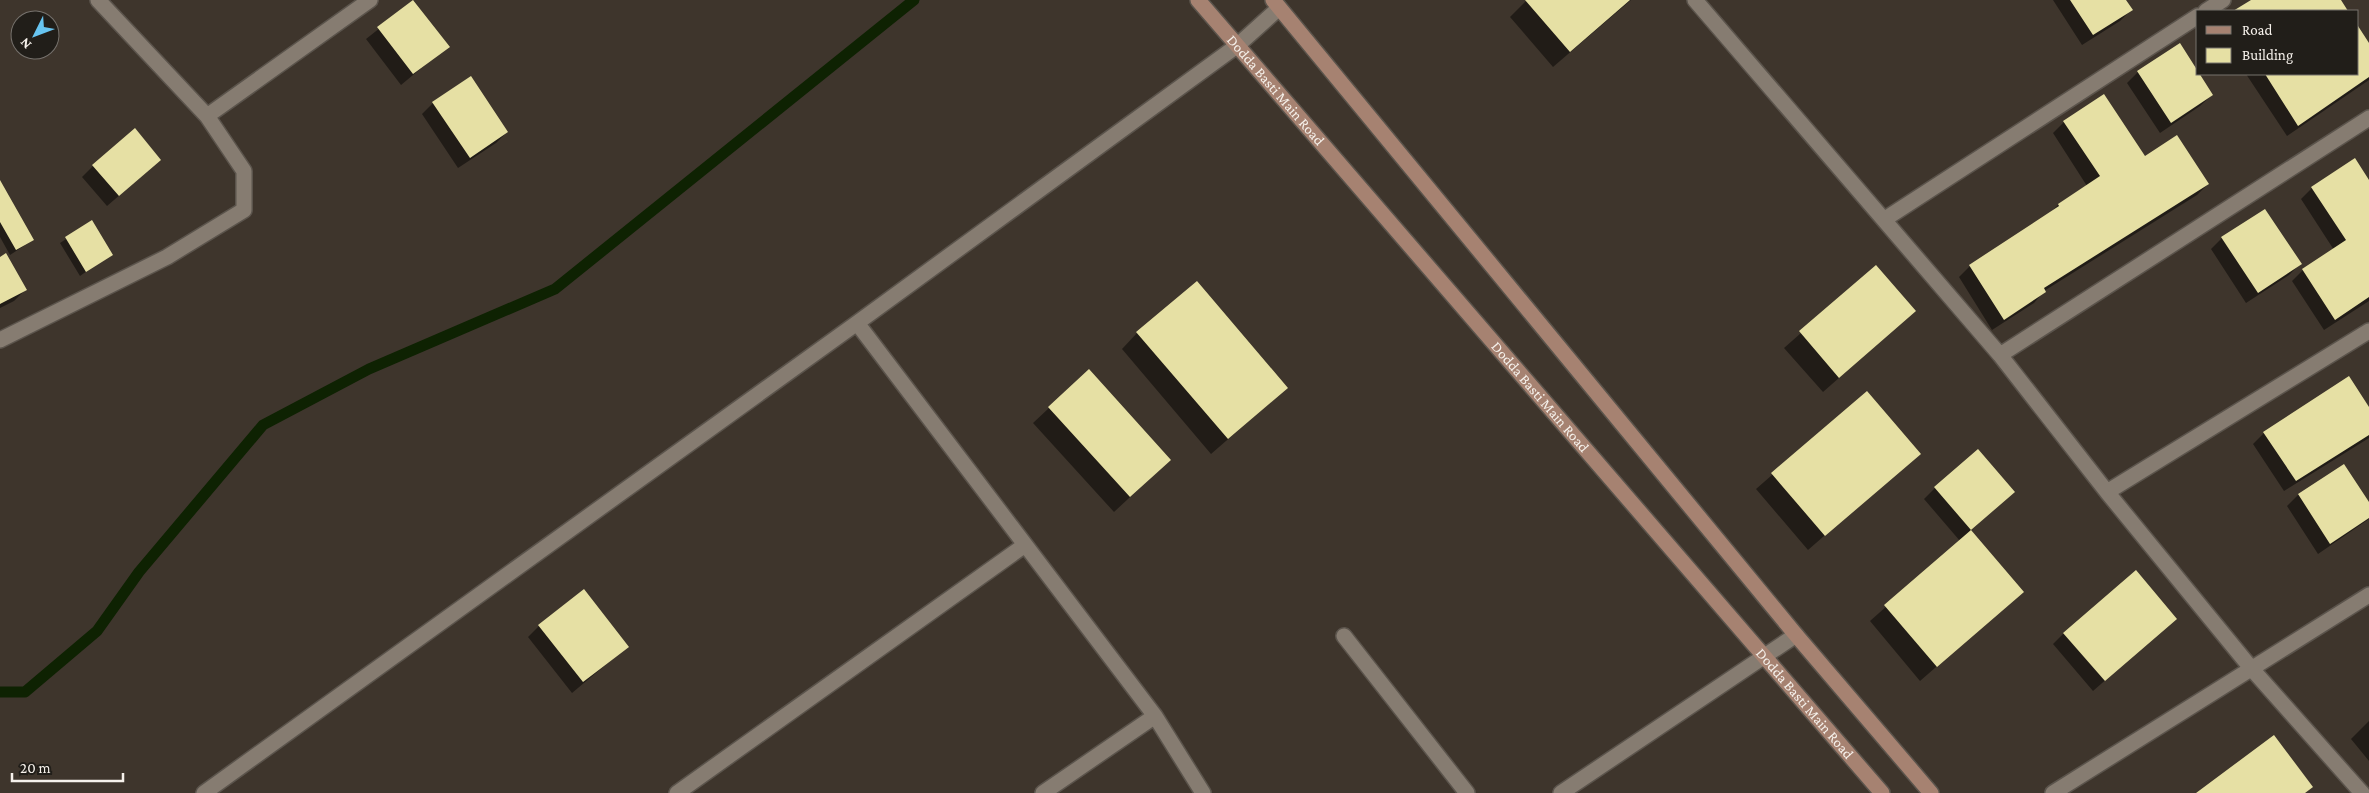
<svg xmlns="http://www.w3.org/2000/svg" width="2369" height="793" font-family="'Crimson Pro',serif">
	<rect width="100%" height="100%" fill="#3e352c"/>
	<path fill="#0007" d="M1527,0H1631L1553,67L1510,17Z
		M2053,0H2125L2131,10L2120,21L2082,45Z
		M2253,0H2339L2347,11H2236Z
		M414,1L448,46L401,85L366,39Z
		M2358,28L2369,45V80L2287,136L2246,74H2358Z
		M2138,72L2212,95L2200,106L2160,133L2127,83Z
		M433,103L507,132L496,143L458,168L422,114Z
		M2064,122L2208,184L2197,195L2044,291L2034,303L1992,330L1959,277L1970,266L2048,215L2058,205L2087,186L2053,133Z
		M93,166L149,170L107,206L82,177Z
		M2369,182V301L2324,330L2292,281L2303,270L2334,250L2301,199L2312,188Z
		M0,183L33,240L10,255L0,237Z
		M2265,210L2300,264L2289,275L2246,303L2211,249L2222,238Z
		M92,222L111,254L80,276L60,243Z
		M0,258L25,290L14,301L0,308Z
		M1876,267L1915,311L1823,392L1784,348Z
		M1137,333L1287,388L1211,454L1122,349Z
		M1867,392L1919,453L1808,550L1756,489Z
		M1049,408L1170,460L1114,512L1033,423Z
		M2369,410V438L2284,491L2253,444L2264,433Z
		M2344,466L2369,504V519L2318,554L2287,506L2298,495Z
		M1935,488L2014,492L1970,531L2022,592L1920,681L1870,621L1960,541L1924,499Z
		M2175,619L2093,691L2053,644L2064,633Z
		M539,626L627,647L572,693L528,637Z
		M2369,721V761L2351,739Z"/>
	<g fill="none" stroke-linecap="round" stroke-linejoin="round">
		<path stroke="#0e2202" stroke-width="11" d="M0,692H25L97,631L139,572L263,425L369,369L555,289L914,0"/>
	</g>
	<path fill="#e6e0a4" d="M413,0L450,47L413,74L377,27Z
		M1525,0H1630L1570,52Z
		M2070,0H2126L2133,10L2093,35Z
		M2251,0H2341L2348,11H2233Z
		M2358,26L2369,43V77L2298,126L2265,74H2358Z
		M2180,43L2213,95L2171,123L2137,71Z
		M471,76L508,132L470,158L432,102Z
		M2104,94L2145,156L2177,135L2209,184L2044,288L2046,292L2004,320L1969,265L2059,206L2058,204L2100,176L2063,121Z
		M135,128L161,160L119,196L92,165Z
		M2355,158L2369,180V297L2335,320L2302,269L2346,240L2311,187Z
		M0,180L34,240L16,250L0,222Z
		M2265,209L2302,264L2258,293L2221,237Z
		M92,220L113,255L86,272L65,237Z
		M6,253L27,290L0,304V257Z
		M1876,265L1916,311L1839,378L1799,331Z
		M1197,281L1288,388L1228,439L1136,332Z
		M1089,369L1171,460L1130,497L1048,407Z
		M2349,376L2369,407V435L2296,481L2263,432Z
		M1867,391L1921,454L1825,536L1771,473Z
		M1978,449L2015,492L1971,530L1934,487Z
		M2344,464L2369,502V518L2330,544L2298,494Z
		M1971,530L2024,592L1937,667L1884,605Z
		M2136,570L2177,619L2105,681L2063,633Z
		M584,589L629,647L583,682L538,625Z
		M2274,735L2313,787L2305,793H2196Z"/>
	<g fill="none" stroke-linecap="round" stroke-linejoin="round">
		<g stroke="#5b544c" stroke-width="18">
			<path id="street" d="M1695,0L2000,355L2107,492L2251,668L2362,793
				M2206,11L2223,0
				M207,116L370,0
				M1885,219L2198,16
				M857,323L1155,716L1203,793
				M0,340L167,257L244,210V171L207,116L98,0
				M2000,355L2369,118
				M2107,492L2369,331
				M1344,636L1467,793
				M204,793L857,323L1238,45L1279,8
				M677,793L1025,545
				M1043,793L1155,716
				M1561,793L1796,635
				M2053,793L2369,595"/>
		</g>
		<g stroke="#5b544c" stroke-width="18">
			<g id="secondary">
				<path id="s1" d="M1198,0L1882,793"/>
				<path d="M1273,0L1796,635L1931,793"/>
			</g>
		</g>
		<use href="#street" stroke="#867c71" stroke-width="15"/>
		<use href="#secondary" stroke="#a68271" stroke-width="15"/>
	</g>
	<g text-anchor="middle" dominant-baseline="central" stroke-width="5" stroke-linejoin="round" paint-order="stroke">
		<g font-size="15" fill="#f6f1eb" stroke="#211e19">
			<text stroke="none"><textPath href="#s1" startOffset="119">Dodda Basti Main Road</textPath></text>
			<text stroke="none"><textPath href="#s1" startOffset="524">Dodda Basti Main Road</textPath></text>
			<text stroke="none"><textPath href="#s1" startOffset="929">Dodda Basti Main Road</textPath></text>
		</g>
	</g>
	<rect x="2196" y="10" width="162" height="65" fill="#211e19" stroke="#76726d"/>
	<rect x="2206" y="26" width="25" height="8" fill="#a68271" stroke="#76726d"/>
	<text x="2242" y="35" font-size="15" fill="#f6f1eb">Road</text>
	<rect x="2206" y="48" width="25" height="15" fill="#e6e0a4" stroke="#76726d"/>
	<text x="2242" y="60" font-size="15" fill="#f6f1eb">Building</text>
	<g transform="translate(35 35) rotate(228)"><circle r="24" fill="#211e19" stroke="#76726d"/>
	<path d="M0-4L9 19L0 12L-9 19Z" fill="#67c4f0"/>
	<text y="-8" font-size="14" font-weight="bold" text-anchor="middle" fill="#f6f1eb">N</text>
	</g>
	<path d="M12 773v8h111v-8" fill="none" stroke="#f6f1eb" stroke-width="2.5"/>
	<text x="20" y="773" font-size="15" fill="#f6f1eb" stroke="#211e19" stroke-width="4" paint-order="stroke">20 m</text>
</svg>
